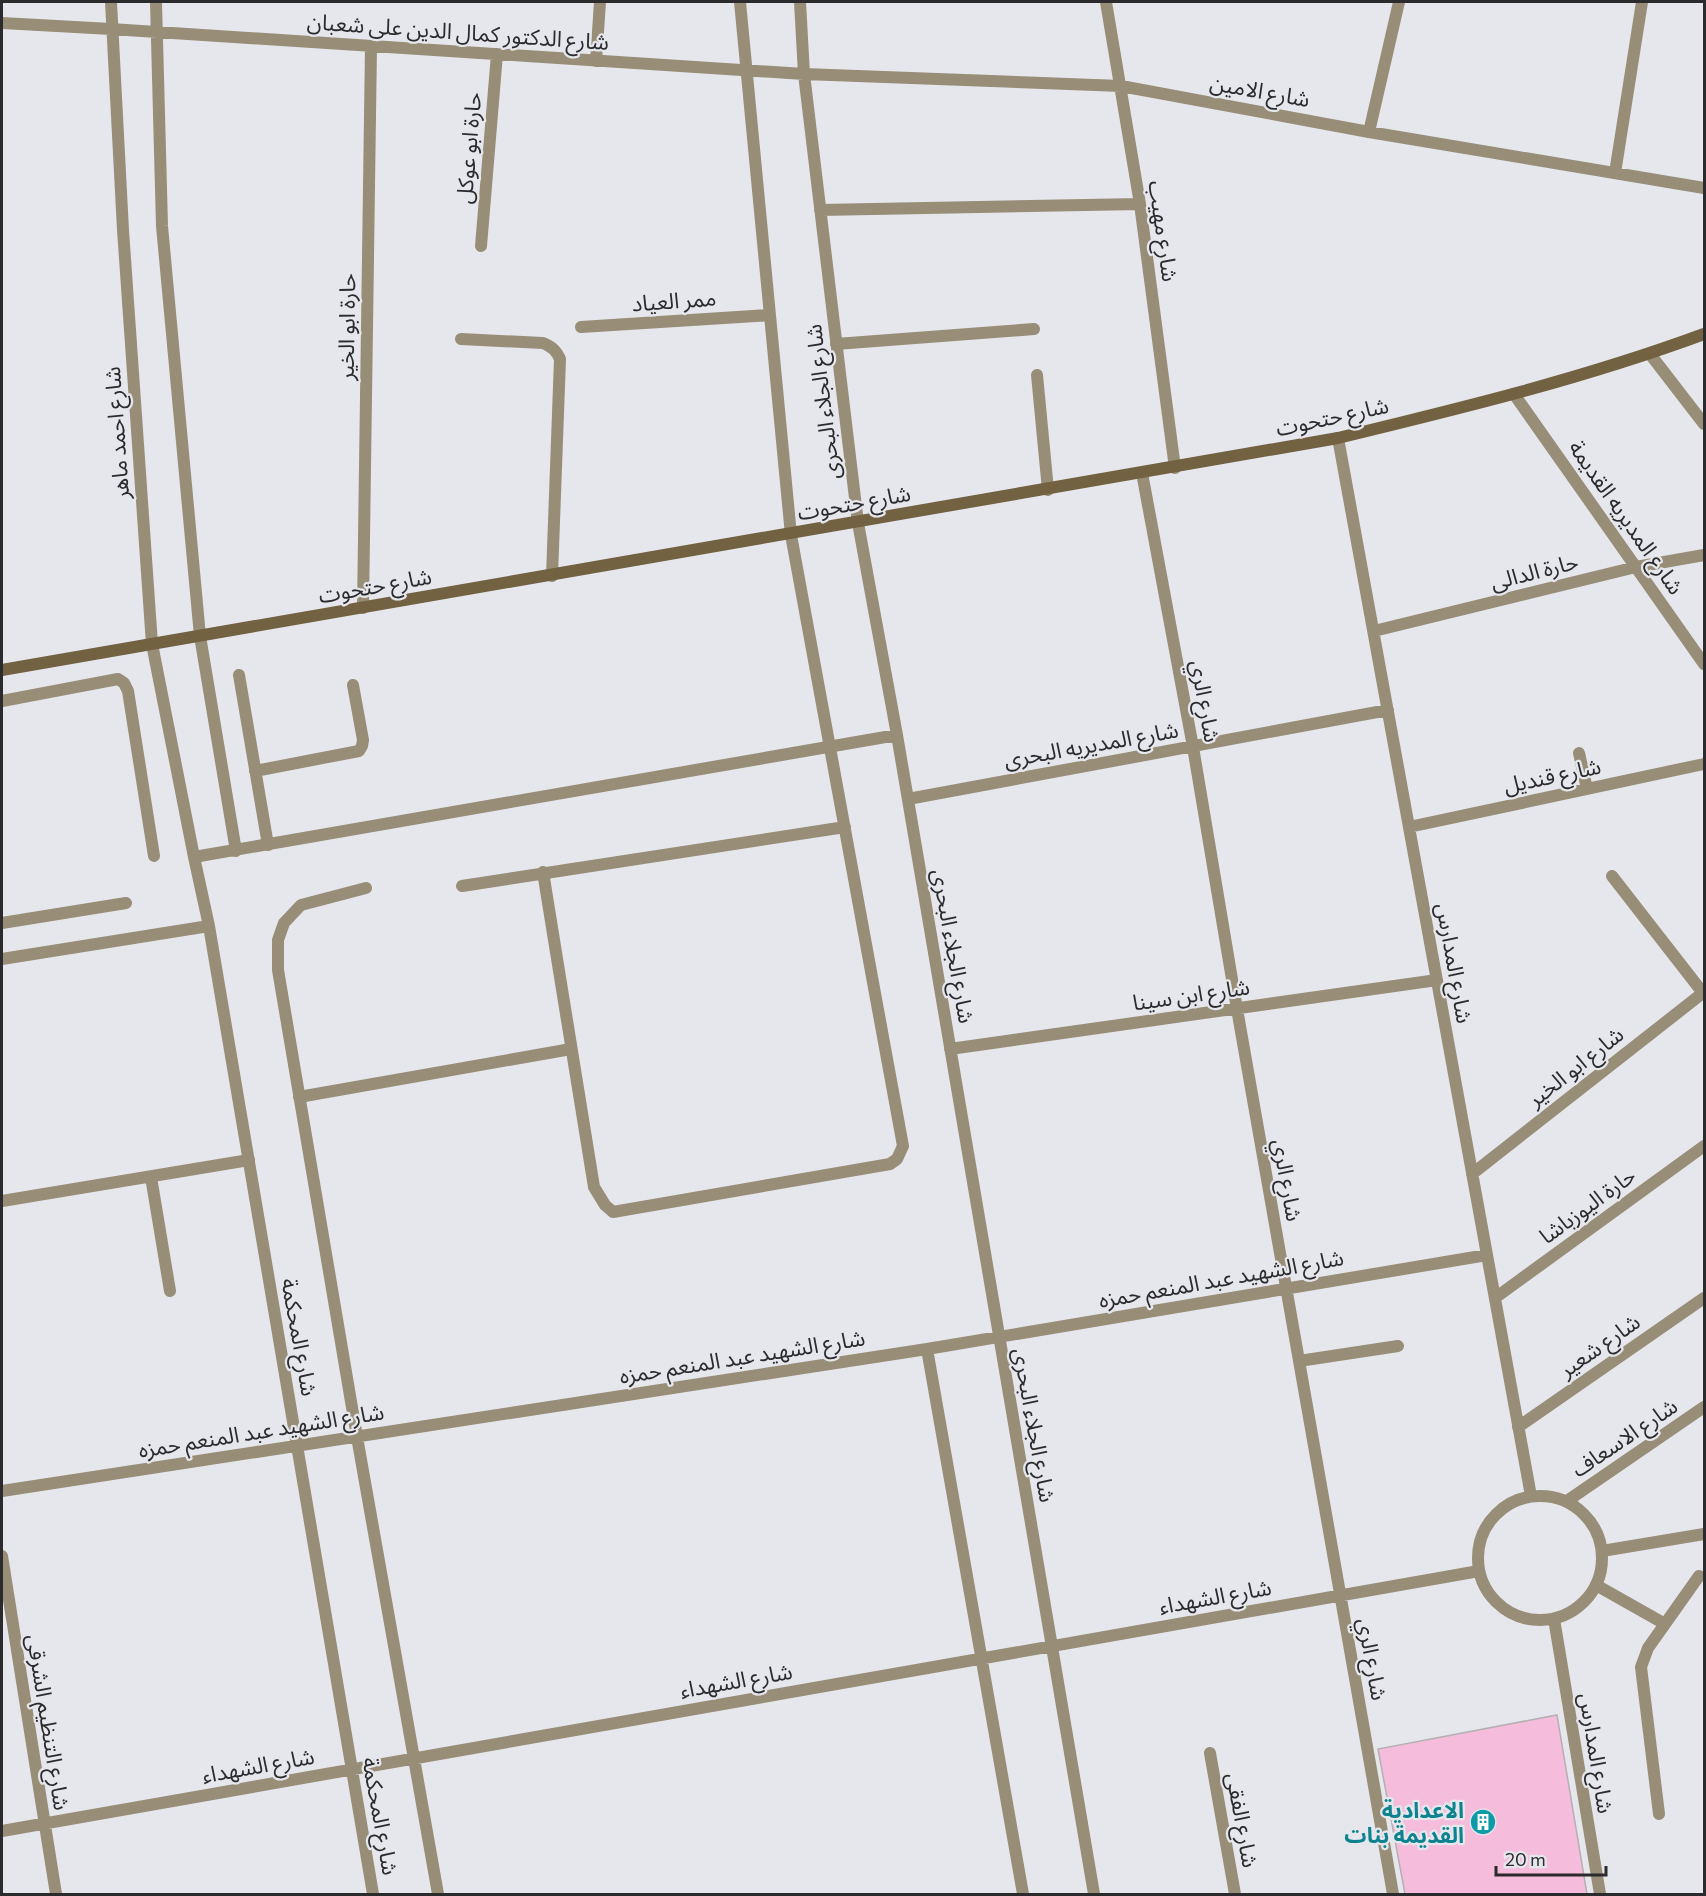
<svg xmlns="http://www.w3.org/2000/svg" width="1706" height="1896" font-family="Commissioner,'Noto Sans Arabic',sans-serif">
	<rect width="100%" height="100%" fill="#e6e7ed"/>
	<path fill="#f5bcdb" stroke="#b5afb2" stroke-width="1.5" d="M1557,1715L1587,1894H1405L1378,1749Z"/>
	<g fill="none" stroke-linecap="round" stroke-linejoin="round">
		<path stroke="#988d77" stroke-width="12" d="M461,339L543,343C552,347 556,350 560,359L552,576
			M239,675L268,845
			M2,701L118,679L124,683L128,691L154,856
			M255,771L359,751L362,746L363,740L353,685
			M543,872L594,1187L605,1205L613,1212L890,1164L897,1159L903,1146L791,535
			M462,886L845,827
			M2,923L126,903
			M299,1097L571,1049
			M151,1177L170,1291
			M2,1201L249,1160
			M357,1437L278,970V940L284,923L301,905L366,888
			M1596,1585L1665,1624
			M1659,1814L1641,1667L1648,1648L1699,1576"/>
		<path stroke="#988d77" stroke-width="12" d="M111,2L123,230L152,644L194,857L209,926L373,1894
			M156,2L162,226L200,636L236,851
			M740,2L791,535
			M800,2L804,74L858,523L897,735L1094,1894
			M1106,2L1140,204L1175,468
			M2,23L111,29L804,74L1121,86L1369,132L1704,188
			M596,61L600,2
			M1369,132L1399,2
			M1615,173L1642,2
			M820,210L1140,204
			M481,246L497,54
			M581,327L770,315
			M836,344L1034,329
			M1650,354L1704,424
			M1037,375L1048,490
			M1514,394L1704,664
			M1338,438L1531,1496
			M1142,473L1193,747L1237,1009L1393,1894
			M363,608L371,46
			M1374,631L1636,567L1704,555
			M1579,753L1587,789
			M908,799L1388,710
			M1409,827L1704,764
			M194,857L897,735
			M1612,876L1703,993
			M2,959L209,926
			M950,1049L1437,980
			M1472,1174L1704,992
			M1495,1298L1704,1146
			M927,1349L1023,1894
			M1299,1361L1398,1346
			M1518,1427L1704,1298
			M357,1437L438,1894
			M2,1491L927,1349L1487,1255
			M1478 1558a62 62 0 1 1 124 0a62 62 0 1 1-124 0Z
			M1567,1501L1704,1407
			M1602,1551L1704,1534
			M2,1556L56,1894
			M1554,1619L1600,1894
			M1210,1753L1235,1894
			M2,1831L1479,1571"/>
		<path stroke="#726241" stroke-width="12" d="M2,670L1338,438C1462,408 1585,378 1704,334"/>
	</g>
	<defs>
		<g id="building-disc" transform="scale(1.35)"><circle r="9.5" fill="#0f9aa8" stroke="#e6e7ed"/><path d="M-4-6H4V6H1V3H-1V6H-4ZM-2.5-4.3h1.7v1.8h-1.7ZM.8-4.3h1.7v1.8H.8ZM-2.5-1h1.7V.8h-1.7ZM.8-1h1.7V.8H.8Z" fill="#fff"/></g>
	</defs>
	<g fill-rule="evenodd">
		<use href="#building-disc" x="1483" y="1822"/>
	</g>
	<g text-anchor="middle" dominant-baseline="central" stroke-width="4.5" stroke-linejoin="round" paint-order="stroke">
		<g font-size="22" fill="#2b2b2d" stroke="#e6e7ed">
			<text transform="translate(458 31) rotate(4)">شارع الدكتور كمال الدين على شعبان</text>
			<text transform="translate(1260 90) rotate(10)">شارع الامين</text>
			<text transform="translate(468 148) rotate(-85)">حارة ابو عوكل</text>
			<text transform="translate(1164 231) rotate(82)">شارع مهيب</text>
			<text transform="translate(674 300) rotate(-4)">ممر العياد</text>
			<text transform="translate(346 327) rotate(-89)">حارة ابو الخير</text>
			<text transform="translate(822 402) rotate(-97)">شارع الجلاء البحرى</text>
			<text transform="translate(1332 416) rotate(-12)">شارع حتحوت</text>
			<text transform="translate(116 433) rotate(-94)">شارع احمد ماهر</text>
			<text transform="translate(854 502) rotate(-10)">شارع حتحوت</text>
			<text transform="translate(1627 517) rotate(55)">شارع المديريه القديمة</text>
			<text transform="translate(1534 571) rotate(-14)">حارة الدالى</text>
			<text transform="translate(375 585) rotate(-10)">شارع حتحوت</text>
			<text transform="translate(1206 701) rotate(80)">شارع الري</text>
			<text transform="translate(1091 744) rotate(-10)">شارع المديريه البحرى</text>
			<text transform="translate(1552 775) rotate(-12)">شارع قنديل</text>
			<text transform="translate(954 946) rotate(80)">شارع الجلاء البحرى</text>
			<text transform="translate(1455 963) rotate(80)">شارع المدارس</text>
			<text transform="translate(1191 994) rotate(-8)">شارع ابن سينا</text>
			<text transform="translate(1575 1066) rotate(-38)">شارع ابو الخير</text>
			<text transform="translate(1288 1180) rotate(80)">شارع الري</text>
			<text transform="translate(1587 1205) rotate(-36)">حارة اليوزباشا</text>
			<text transform="translate(1221 1278) rotate(-10)">شارع الشهيد عبد المنعم حمزه</text>
			<text transform="translate(300 1337) rotate(80)">شارع المحكمة</text>
			<text transform="translate(1599 1345) rotate(-35)">شارع شعير</text>
			<text transform="translate(742 1356) rotate(-9)">شارع الشهيد عبد المنعم حمزه</text>
			<text transform="translate(1035 1425) rotate(80)">شارع الجلاء البحرى</text>
			<text transform="translate(261 1430) rotate(-9)">شارع الشهيد عبد المنعم حمزه</text>
			<text transform="translate(1624 1437) rotate(-34)">شارع الاسعاف</text>
			<text transform="translate(1215 1596) rotate(-10)">شارع الشهداء</text>
			<text transform="translate(1373 1659) rotate(80)">شارع الري</text>
			<text transform="translate(736 1680) rotate(-10)">شارع الشهداء</text>
			<text transform="translate(49 1722) rotate(81)">شارع التنظيم الشرقى</text>
			<text transform="translate(1597 1753) rotate(81)">شارع المدارس</text>
			<text transform="translate(258 1765) rotate(-10)">شارع الشهداء</text>
			<text transform="translate(381 1816) rotate(80)">شارع المحكمة</text>
			<text transform="translate(1243 1820) rotate(80)">شارع الفقى</text>
		</g>
		<g font-size="22" font-weight="bold" fill="#0d838f" stroke="#e6e7ed" text-anchor="end">
			<text x="1464" y="1809">الاعدادية<tspan x="1464" dy="25">القديمة بنات</tspan></text>
		</g>
	</g>
	<rect width="1706" height="1896" fill="none" stroke="#2b2b2d" stroke-width="6"/>
	<path d="M1496 1866v9h110v-9" fill="none" stroke="#2b2b2d" stroke-width="3"/>
	<text x="1505" y="1866" font-size="18" fill="#2b2b2d" stroke="#e6e7ed" stroke-width="4.5" paint-order="stroke">20 m</text>
</svg>
